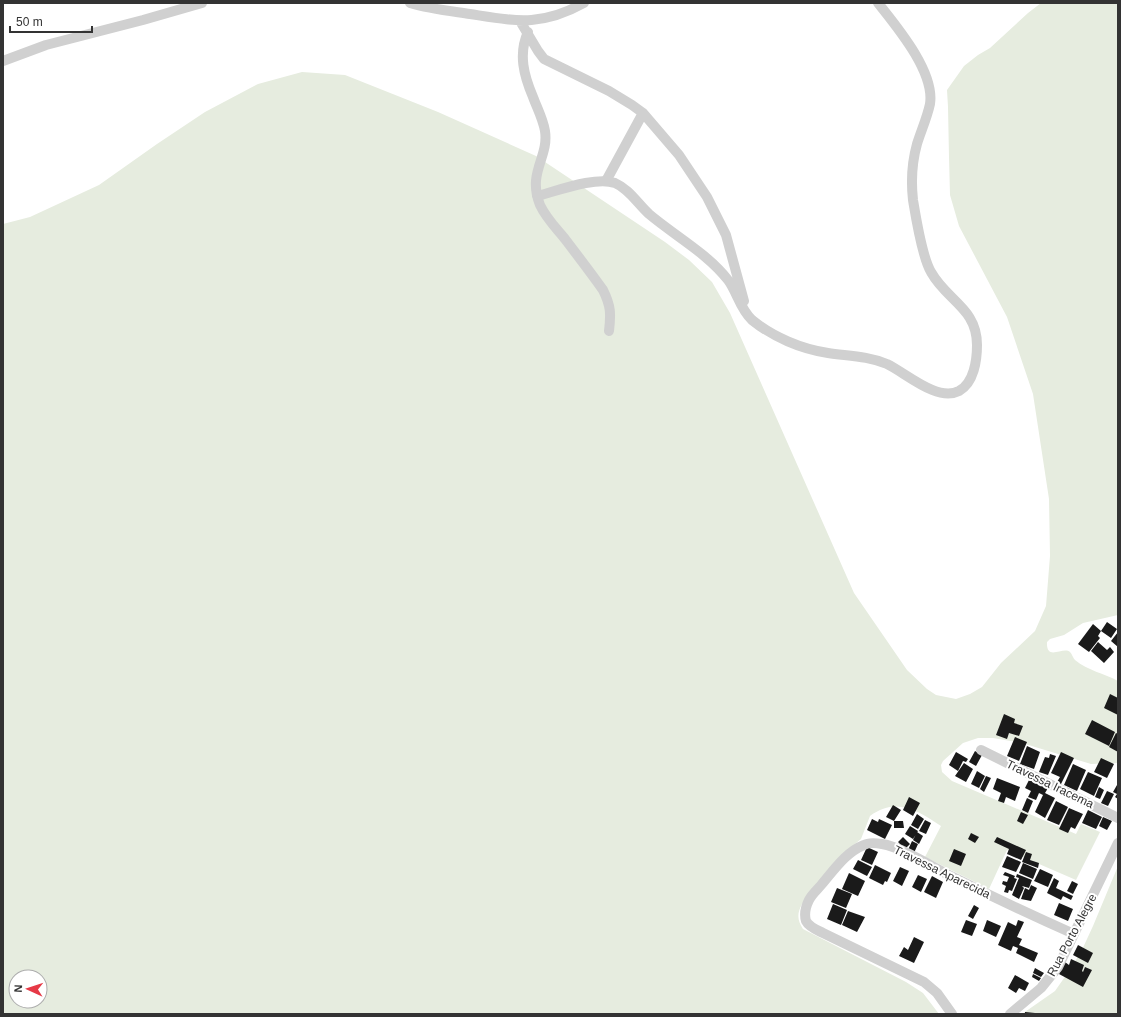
<svg xmlns="http://www.w3.org/2000/svg" width="1121" height="1017" font-family="Arial,sans-serif">
	<rect width="100%" height="100%" fill="#fff"/>
	<path fill="#e6ecdf" fill-rule="evenodd" d="M1041,3H1118V615L1083,623L1064,635L1050,639L1047,642C1046,662 1063,646 1070,652C1072,654 1073,658 1075,660C1088,671 1104,673 1118,681V763L1091,764L1022,743L993,738H978L963,743L943,761L941,765L942,772L952,781L1076,834L1081,824L1100,832L1076,880L1007,850L989,889L925,857L941,826C917,810 896,797 870,816L861,839L855,844L802,904C797,913 797,920 803,929L906,982L923,993L939,1014H3V224L30,217L99,185L157,144L205,112L258,84L302,72L345,75L438,112L536,156L665,242L689,260L712,282L730,313L854,593L907,670L927,689L936,695L956,699L970,694L982,687L1001,663L1035,631L1046,606L1050,556L1049,499L1033,394L1007,317L959,226L950,195L949,157L948,107L947,90L964,66L978,55L990,48L1028,13ZM16,977H40V1001H16Z
		M1118,866V1014H1022L1055,991L1069,971L1081,952L1093,926Z"/>
	<path fill="#1a1a1a" d="M1107,622L1117,629L1111,638L1101,631L1098,636L1100,638L1089,652L1078,644L1093,624L1101,631Z
		M1118,632V647L1111,641Z
		M1098,642L1107,650L1110,647L1114,652L1104,663L1091,651Z
		M1110,694L1118,698V715L1104,708Z
		M1004,714L1015,719L1014,723L1023,726L1019,736L1009,733L1007,739L996,735Z
		M1092,720L1115,732L1109,746L1085,734Z
		M1116,733L1118,734V752L1109,747Z
		M1015,737L1027,742L1019,761L1007,756Z
		M1027,746L1040,752L1034,769L1020,764Z
		M975,751L982,755L976,766L969,762Z
		M956,752L968,759L966,762L963,761L958,771L949,765Z
		M1061,752L1074,758L1061,784L1057,782L1060,777L1051,773Z
		M1050,754L1056,756L1048,775L1039,772L1045,757L1049,758Z
		M1101,758L1114,764L1107,778L1094,772Z
		M964,763L973,769L966,782L955,776Z
		M1073,764L1086,770L1077,791L1064,785Z
		M977,771L985,776L979,788L971,784Z
		M1088,772L1102,778L1094,796L1080,789Z
		M986,776L991,778L984,792L980,789Z
		M997,778L1020,787L1015,801L1006,797L1004,803L998,801L1001,793L993,789Z
		M1029,780L1048,788L1045,793L1055,798L1045,818L1035,812L1043,795L1039,793L1036,800L1028,797L1031,791L1025,788Z
		M1117,785L1118,786V799L1115,797L1117,794L1113,792Z
		M1099,787L1104,790L1100,799L1095,797Z
		M1107,791L1114,794L1108,806L1101,803Z
		M909,797L920,803L913,816L903,810Z
		M1027,798L1033,801L1028,813L1022,810Z
		M1056,801L1068,807L1059,825L1047,820Z
		M893,805L901,810L894,821L886,817Z
		M1069,808L1083,814L1075,829L1071,827L1068,833L1059,829Z
		M1088,810L1102,817L1096,829L1082,823Z
		M1021,812L1028,815L1023,824L1017,821Z
		M917,814L924,819L918,829L911,825Z
		M1103,817L1112,821L1107,830L1099,826Z
		M872,819L878,822L879,819L892,825L885,839L867,830Z
		M925,820L931,823L926,834L919,831Z
		M894,821H903L904,828H894Z
		M910,826L918,831L913,839L905,834Z
		M917,832L923,836L919,844L913,840Z
		M971,833L979,837L975,843L968,839Z
		M903,837L910,844L905,849L898,842Z
		M997,837L1026,850L1021,860L1007,854L1009,849L994,842Z
		M912,841L918,844L914,853L908,850Z
		M867,847L878,852L872,865L861,860Z
		M954,849L966,854L961,866L949,861Z
		M1026,852L1032,854L1030,860L1039,863L1038,868L1022,862Z
		M1007,856L1021,862L1016,872L1002,867Z
		M858,860L872,867L867,876L853,869Z
		M1023,863L1037,869L1033,879L1019,873Z
		M875,865L891,873L887,882L885,881L883,885L869,878Z
		M900,867L909,871L902,886L893,881Z
		M1040,869L1053,875L1048,887L1034,881Z
		M1005,872L1015,876L1014,878L1017,879L1012,891L1009,890L1008,893L1004,892L1006,886L1002,884L1003,881L1007,882L1009,877L1003,875Z
		M849,873L865,881L858,896L842,889Z
		M1017,874L1032,880L1029,888L1022,886L1024,888L1019,899L1012,895L1019,878L1016,877Z
		M918,875L927,879L921,892L912,887Z
		M932,876L943,882L936,898L924,892Z
		M1054,878L1059,881L1056,888L1073,896L1071,900L1063,896L1061,900L1047,893Z
		M1072,881L1078,884L1073,894L1067,891Z
		M1031,885L1037,888L1031,901L1021,899L1025,888L1029,890Z
		M837,888L852,894L846,908L831,902Z
		M1059,903L1073,909L1068,921L1054,915Z
		M833,904L847,910L841,925L827,919Z
		M974,905L979,908L973,919L968,916Z
		M848,911L865,917L857,932L842,925Z
		M966,920L977,924L972,936L961,932Z
		M987,920L1001,926L996,937L983,931Z
		M1018,920L1024,922L1017,937L1022,939L1019,945L1038,953L1034,962L1016,953L1018,948L1013,946L1011,951L998,945L1008,922L1016,926Z
		M914,937L924,942L914,963L899,956L904,947L908,950Z
		M1078,945L1093,953L1088,963L1073,955Z
		M1071,959L1084,965L1082,971L1083,972L1085,967L1092,970L1083,987L1059,974L1065,962L1069,965Z
		M1035,968L1044,973L1041,977L1033,973Z
		M1033,974L1041,978L1039,981L1032,977Z
		M1015,975L1029,983L1025,991L1019,988L1016,993L1008,988Z
		M1025,1012L1035,1013V1014H1025Z"/>
	<g fill="none" stroke-linecap="round" stroke-linejoin="round">
		<path stroke="#d0d0d0" stroke-width="10" d="M410,3C430,9 450,11 470,14C516,21 541,27 584,3
			M520,21L538,51L544,59L609,91L632,105L643,113L679,155L707,197L726,235L744,301
			M528,32C518,54 524,76 533,97C537,108 543,119 545,131C549,158 527,172 540,205C546,218 556,228 565,239C578,256 591,273 603,290C611,306 611,314 609,331
			M3,61L46,45L143,20L202,3
			M606,181L643,113
			M537,196C557,191 596,176 615,183C629,189 638,204 649,214C675,236 707,253 728,280C737,292 740,309 752,320C773,337 801,349 828,353C848,356 868,356 887,364C906,373 937,402 959,391C974,383 977,360 977,345C977,308 947,301 931,272C922,257 916,218 913,200C911,182 912,162 917,144C921,131 927,118 930,104C935,72 897,27 878,3
			M981,750L1118,818
			M952,1014L937,993L924,982L823,933C817,930 809,927 806,921C804,914 806,906 809,900C812,894 818,889 822,884C834,870 846,852 864,845C869,842 876,843 882,844C902,847 934,868 953,877C993,897 1033,916 1074,934
			M1010,1014L1041,988L1058,967L1118,843"/>
	</g>
	<g text-anchor="middle" dominant-baseline="central" stroke-width="4" stroke-linejoin="round" paint-order="stroke">
		<g font-size="12" fill="#333" stroke="#fff">
			<text transform="translate(1050 784) rotate(26)">Travessa Iracema</text>
			<text transform="translate(942 872) rotate(26)">Travessa Aparecida</text>
			<text transform="translate(1072 935) rotate(-62)">Rua Porto Alegre</text>
		</g>
	</g>
	<rect width="1121" height="1017" fill="none" stroke="#333333" stroke-width="8"/>
	<g transform="translate(28 989) rotate(273)"><circle r="19" fill="#ffffff" stroke="#adadad"/>
	<path d="M0-3L7 15L0 10L-7 15Z" fill="#e63946"/>
	<text y="-6" font-size="11" font-weight="bold" text-anchor="middle" fill="#333333">N</text>
	</g>
	<path d="M10 26v6h82v-6" fill="none" stroke="#333333" stroke-width="2"/>
	<text x="16" y="26" font-size="12" fill="#333333" stroke="#ffffff" stroke-width="3" paint-order="stroke">50 m</text>
</svg>
